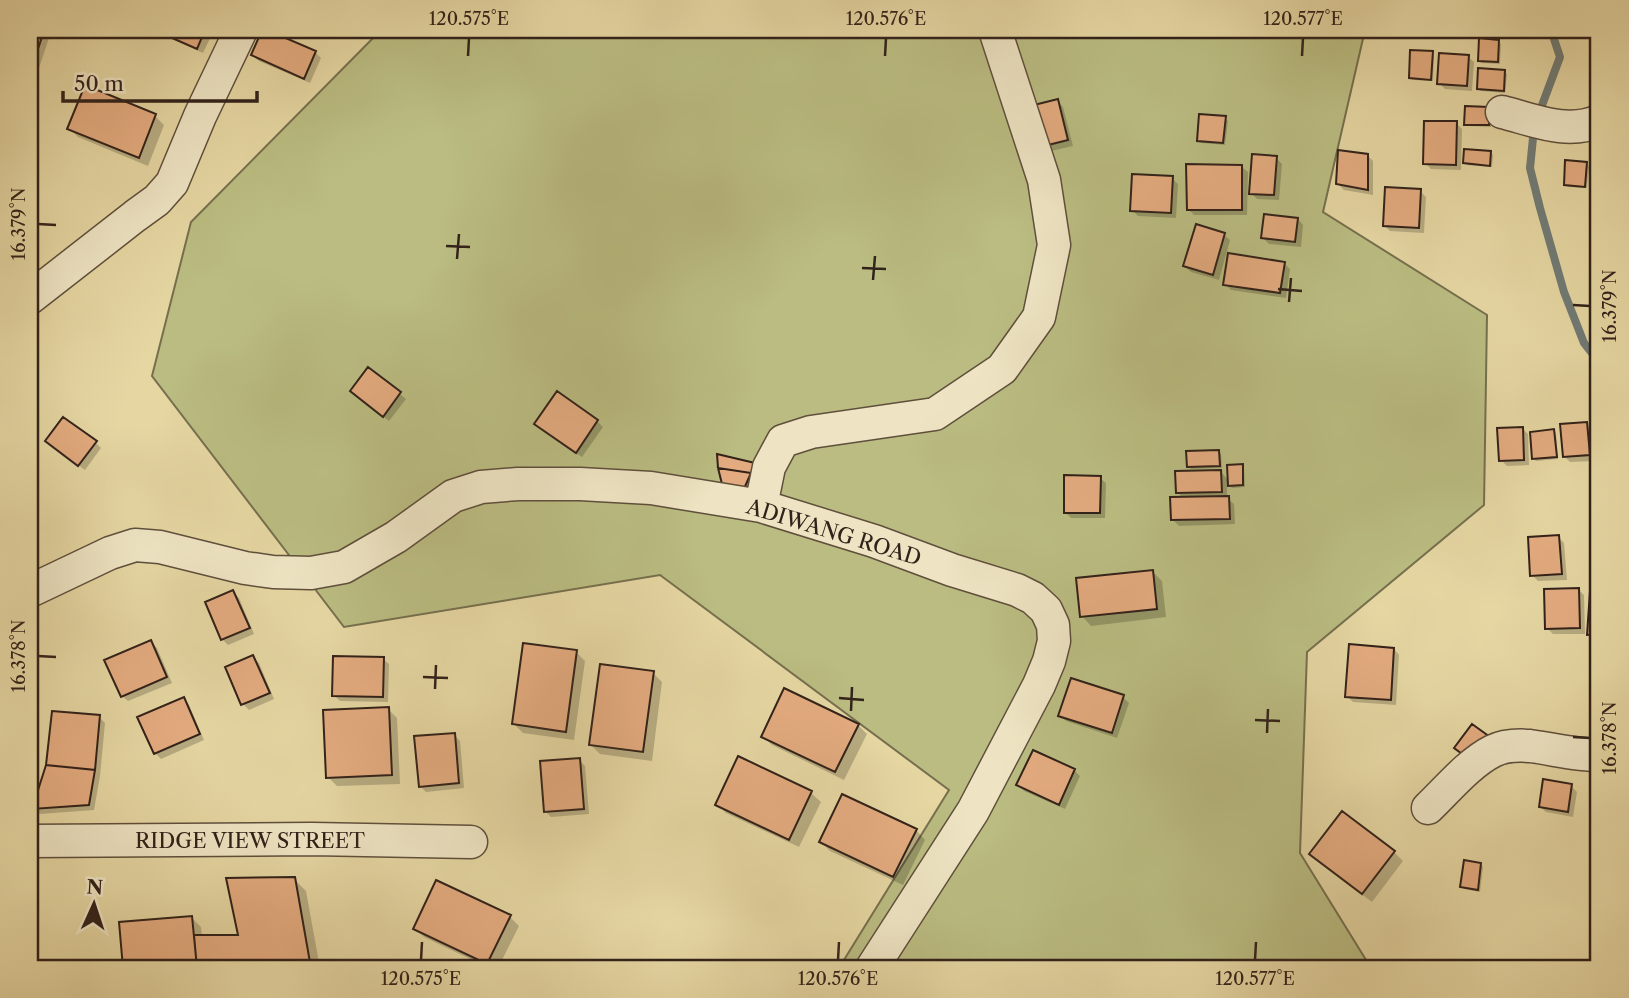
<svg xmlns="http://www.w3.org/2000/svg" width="1629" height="998" font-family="'Libre Caslon Text',serif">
	<rect width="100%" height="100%" fill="#e5d6a2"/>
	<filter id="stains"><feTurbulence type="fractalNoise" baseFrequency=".00286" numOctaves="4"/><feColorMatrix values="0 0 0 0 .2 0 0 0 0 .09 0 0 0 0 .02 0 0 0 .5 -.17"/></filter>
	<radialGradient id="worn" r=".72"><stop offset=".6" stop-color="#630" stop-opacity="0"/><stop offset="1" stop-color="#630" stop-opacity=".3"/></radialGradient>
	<path fill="#babc81" stroke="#766f4e" stroke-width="2" d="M381,30H1365L1323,212L1487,315L1484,505L1307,652L1300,853L1371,968H839L949,790L660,575L344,627L152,376L191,222Z"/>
	<path fill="#0003" d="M30,30L43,32L49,38L35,80L30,78Z
		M151,30H214L203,53Z
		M1498,41L1501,44L1500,64L1482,63L1479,61Z
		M315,52L321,58L310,83L259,61L253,55Z
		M1432,52L1434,55L1433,81L1413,80L1410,78Z
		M1468,57L1474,62L1472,91L1445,89L1439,83Z
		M1504,71L1507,74L1505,93L1481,91L1478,89Z
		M86,87L155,116L164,125L148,166L78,137L69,128Z
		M1057,101L1063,107L1073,146L1051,151L1046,145Z
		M1491,112V127L1469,126L1466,124Z
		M1225,118L1228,121L1225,145L1201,143L1199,140Z
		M1456,123L1462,129L1461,170L1431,169L1425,163Z
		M1490,152L1493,155L1492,167L1467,165L1465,163Z
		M1367,155L1373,161V195L1344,190L1338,184Z
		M1276,158L1282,164L1279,200L1257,199L1251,193Z
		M1586,164L1589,166L1587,188L1568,187L1565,184Z
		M1242,167L1248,172L1247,215H1194L1188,209Z
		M1172,178L1178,184L1176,218L1138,216L1132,210Z
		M1420,191L1426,197L1424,233L1390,231L1384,225Z
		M1298,219L1303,225L1301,247L1269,244L1263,238Z
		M1224,235L1230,240L1219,280L1191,272L1185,266Z
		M1284,263L1290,269L1286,298L1231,290L1225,284Z
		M368,369L406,399L389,421L352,391Z
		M597,421L603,427L582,457L542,430L536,424Z
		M1586,424L1592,430L1595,461L1570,462L1564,456Z
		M1522,428L1528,434L1529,465L1507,466L1501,460Z
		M1554,431L1556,433L1558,459L1536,461L1534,459Z
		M96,443L101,448L85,470L53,447Z
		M1218,451L1221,454L1222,468L1191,469L1189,467Z
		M1242,466L1244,468L1245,487L1232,488L1227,483V498L1234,504L1235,524L1179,526L1173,520L1184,499L1177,492L1221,472L1229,481Z
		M757,467L746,493L720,468Z
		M1100,478L1106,483L1105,518H1071L1065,512Z
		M30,523L35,528L30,536Z
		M1558,537L1564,543L1567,580L1538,581L1532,575Z
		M1594,563L1599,564V640H1594L1589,634Z
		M1152,571L1162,581L1166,617L1091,626L1082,616Z
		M1578,589L1584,595L1585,634H1553L1547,628Z
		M233,592L239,598L254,634L228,645L222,639Z
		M151,642L157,648L172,683L128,701L122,696Z
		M1394,649L1399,655L1396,705L1353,702L1347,696Z
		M576,652L585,661L574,740L523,733L514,724Z
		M253,657L259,663L274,699L249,710L243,704Z
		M383,659L389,664L388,702L340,701L334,695Z
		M653,673L662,682L652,761L600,754L591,745Z
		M1123,697L1129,703L1117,738L1066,721L1060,715Z
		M183,699L189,705L204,740L161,759L155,753Z
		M388,709L397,718L400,784L337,786L328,777Z
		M99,717L105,723L100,776L94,810L40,814L34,808Z
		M858,725L867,734L844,780L772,745L763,736Z
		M454,735L460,741L464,788L426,792L420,786Z
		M30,758L38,767L30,816Z
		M738,758L811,793L821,802L799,847L726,813L717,804Z
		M579,760L585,766L589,814L551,817L545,811Z
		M1074,770L1080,776L1065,809L1024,791L1018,785Z
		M1571,786L1577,792L1573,817L1546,812L1540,807Z
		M916,830L925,840L903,885L830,851L821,842Z
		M1394,852L1403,861L1372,902L1320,863L1311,854Z
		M1481,864L1483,867L1480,892L1464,889L1462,887Z
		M294,879L306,891L320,968H125L121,924L192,918L201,927L202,937L240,936Z
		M510,917L519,926L498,968H489L424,937L415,928Z
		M1402,963L1411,968H1398Z"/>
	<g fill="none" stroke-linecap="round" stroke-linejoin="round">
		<path stroke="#717b75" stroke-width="8" d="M1538,116L1560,57L1551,30
			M1534,128L1530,168L1540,208L1564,292L1584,343L1599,362"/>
	</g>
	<path fill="#e3ab7f" stroke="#32221a" stroke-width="2" d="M30,30L44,31L30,73Z
		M154,30H205L197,49Z
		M262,30H267L316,51L304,79L251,55Z
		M1479,38L1499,40L1498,62L1478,61Z
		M1410,50L1433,51L1431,80L1409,78Z
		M1439,53L1469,55L1467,86L1437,84Z
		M1478,68L1505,70L1504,91L1477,89Z
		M85,85L156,114L139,158L67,129Z
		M1058,99L1068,140L1044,146L1034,105Z
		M1465,106L1489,107V125H1464Z
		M1199,114L1226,116L1223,143L1197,141Z
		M1424,121H1457L1456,165L1423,164Z
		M1464,149L1491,151L1490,166L1463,163Z
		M1338,150L1368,154V190L1336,184Z
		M1252,154L1277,156L1274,195L1249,194Z
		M1565,160L1587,162L1585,187L1564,185Z
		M1186,164L1242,165V210H1187Z
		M1132,174L1173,176L1171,213L1130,211Z
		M1385,187L1421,189L1419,228L1383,226Z
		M1264,214L1298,218L1295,242L1261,238Z
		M1196,224L1225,233L1213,275L1183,266Z
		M1228,253L1285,262L1280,293L1223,285Z
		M368,367L401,392L383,417L350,391Z
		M557,391L598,420L576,453L534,424Z
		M63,417L97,441L78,466L45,441Z
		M1587,422L1590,455L1563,457L1560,424Z
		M1523,427L1524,460L1499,461L1497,428Z
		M1554,429L1557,457L1532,459L1530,432Z
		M1219,450L1220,466L1187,467L1186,451Z
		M717,454L755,463L751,473L718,468Z
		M1243,464V485L1228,486L1227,465Z
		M718,468L751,473L743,491L723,488Z
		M1221,470L1222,492L1176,493L1175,471Z
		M1064,475L1101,476L1100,513H1064Z
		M1229,496L1230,519L1171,520L1170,497Z
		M1559,535L1562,574L1530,576L1528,537Z
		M1592,562H1599V634L1587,635Z
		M1153,570L1157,609L1080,617L1076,578Z
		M1579,588L1580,628L1545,629L1544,589Z
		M233,590L250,628L221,640L205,602Z
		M151,640L167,677L121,697L104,660Z
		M523,643L577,650L566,732L512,724Z
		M1349,644L1394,648L1391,700L1345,697Z
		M253,655L270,693L241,705L225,667Z
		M333,656L384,657L383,697L332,696Z
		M600,664L654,671L643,752L589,745Z
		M1071,678L1124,695L1112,733L1058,716Z
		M784,688L859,724L835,772L761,737Z
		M184,697L200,734L154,754L137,717Z
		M389,707L392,775L326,778L323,710Z
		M52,711L100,715L95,770L46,765Z
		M1472,724L1490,737L1472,761L1454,748Z
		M455,733L459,783L419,787L414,736Z
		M1033,750L1075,769L1059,805L1016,785Z
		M738,756L812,791L789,840L715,805Z
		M580,758L584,809L544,812L540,761Z
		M46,765L95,770L89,805L32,809Z
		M1543,779L1572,784L1568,812L1539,807Z
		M842,794L917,829L893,877L819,842Z
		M1342,811L1395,851L1362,894L1309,854Z
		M1464,860L1481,863L1478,890L1460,887Z
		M295,877L311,968H197L194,935H238L226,878Z
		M436,880L511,915L487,964L413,929Z
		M192,916L197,968H123L119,922Z"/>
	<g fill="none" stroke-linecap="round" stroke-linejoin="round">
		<g stroke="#5f4f3c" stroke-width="35">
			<path id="minor" d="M1502,112C1534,120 1567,135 1599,121
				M30,298L135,216L157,200L172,183L200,116L241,30
				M761,506L769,467L783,441L811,432L935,414L1002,369L1039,317L1054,245L1044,180L995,30
				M30,591L110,553L135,545L160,547L245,568L273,572L311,573L344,567L396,537L453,496L481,487L518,484H580L651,488L761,506L874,541L952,570L1017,590L1033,598L1046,610L1053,625L1054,641L1049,661L1039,685L973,811L872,968
				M1428,808C1447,790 1469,763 1493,751C1503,746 1518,745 1530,746C1553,749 1576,755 1599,755
				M30,841L312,839L471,842"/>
		</g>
		<use href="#minor" stroke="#eee4c3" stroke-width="32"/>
	</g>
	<path fill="none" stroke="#32221a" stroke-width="2.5" d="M468,56L469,38M885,56L886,38M1302,56L1303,38M38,224L56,225M446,246L470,247M457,259L459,234M862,268L886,269M873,280L875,256M1278,289L1302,291M1289,302L1291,278M1573,305L1590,306M38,656L56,657M423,677L448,678M435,689L436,665M839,698L864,700M851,711L852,687M1255,720L1280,721M1267,733L1268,709M1573,737L1590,738M421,960L422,942M838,960L839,942M1255,960L1256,942"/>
	<g text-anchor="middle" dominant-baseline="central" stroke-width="6" stroke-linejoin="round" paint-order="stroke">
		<g font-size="21" fill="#32221a" stroke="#eee4c3">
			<text transform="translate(834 532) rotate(17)">ADIWANG ROAD</text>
			<text x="250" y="840">RIDGE VIEW STREET</text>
		</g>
	</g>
	<rect width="1629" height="998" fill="none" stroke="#e5d6a2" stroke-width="77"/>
	<g transform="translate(94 904) rotate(3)" stroke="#eee4c3" stroke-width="5" paint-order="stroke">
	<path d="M0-5L12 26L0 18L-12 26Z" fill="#32221a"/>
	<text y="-10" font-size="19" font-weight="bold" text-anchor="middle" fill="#32221a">N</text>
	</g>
	<path d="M63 91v10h194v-10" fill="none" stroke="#32221a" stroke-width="3.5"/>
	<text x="74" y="91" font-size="21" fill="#32221a" stroke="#eee4c3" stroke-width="5" paint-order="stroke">50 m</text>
	<rect x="38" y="38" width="1552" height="922" fill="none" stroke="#32221a" stroke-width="2.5"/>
	<g font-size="18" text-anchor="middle" fill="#32221a">
		<text x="469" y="25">120.575°E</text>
		<text x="886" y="25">120.576°E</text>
		<text x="1303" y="25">120.577°E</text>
		<text transform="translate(19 224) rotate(-90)" y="6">16.379°N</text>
		<text transform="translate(1610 306) rotate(-90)" y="6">16.379°N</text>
		<text transform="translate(19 656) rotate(-90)" y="6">16.378°N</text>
		<text transform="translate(1610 738) rotate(-90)" y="6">16.378°N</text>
		<text x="421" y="985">120.575°E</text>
		<text x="838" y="985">120.576°E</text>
		<text x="1255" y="985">120.577°E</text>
	</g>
	<rect width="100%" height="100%" filter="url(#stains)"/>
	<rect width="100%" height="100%" fill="url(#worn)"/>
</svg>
